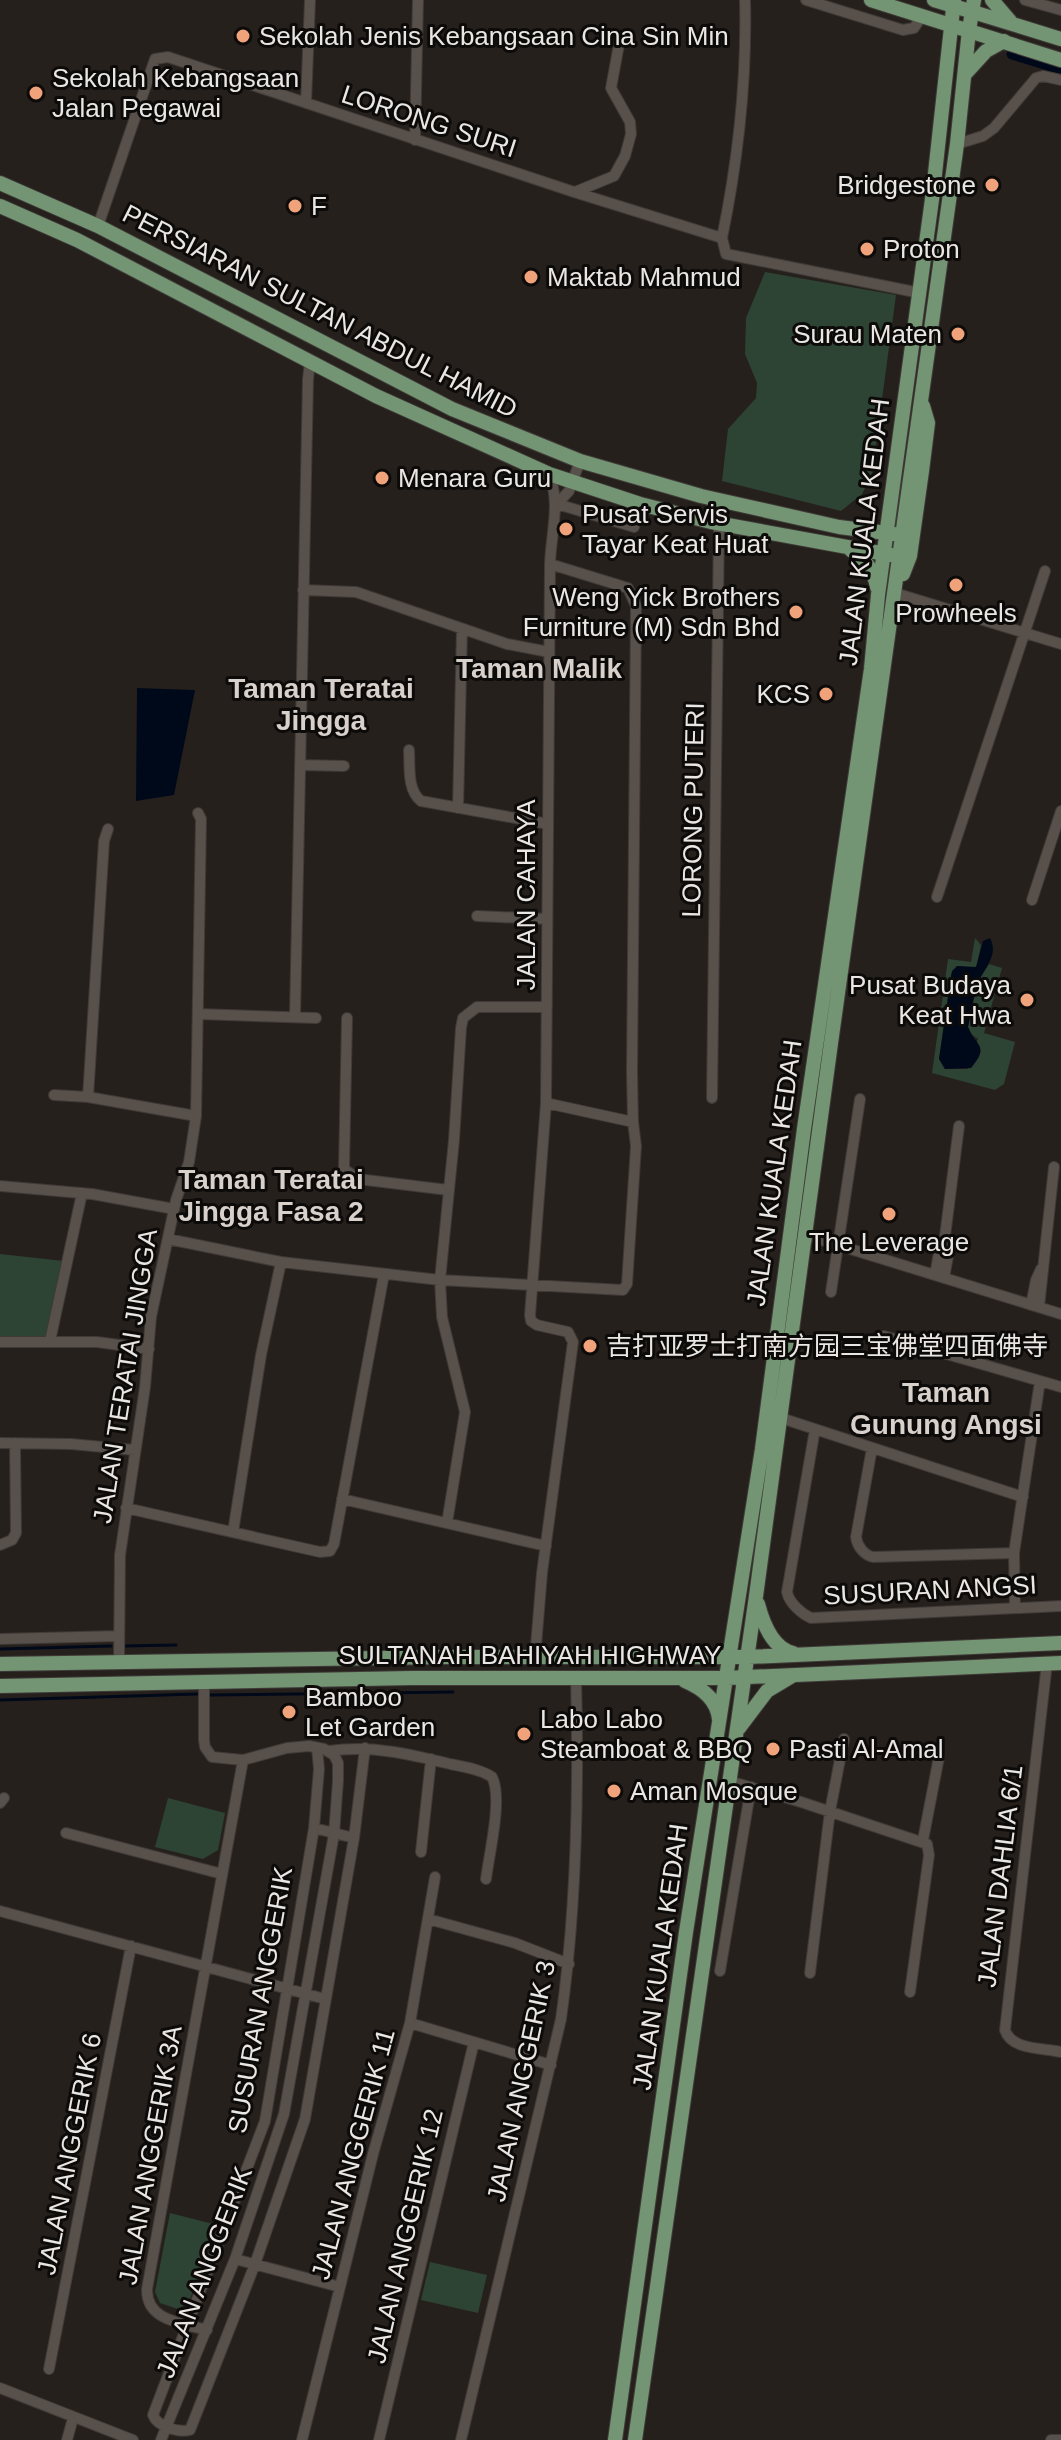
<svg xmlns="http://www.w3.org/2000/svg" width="1061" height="2440" font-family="Helvetica,'Noto Sans SC',sans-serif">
	<rect width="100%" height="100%" fill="#26201d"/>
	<path fill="#2d4334" d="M765,272L896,295L872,474L862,494L841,511L722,481L728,429L756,398L757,383L745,354L746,318Z
		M975,938L981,945L977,965L974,968L957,966L951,974L939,1059L945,1069H968L978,1039L971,1034L968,1027L978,981L989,964L1002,968L984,1033L1015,1042L1004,1084L995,1090L932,1073L948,959L971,962Z
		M0,1254L64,1261L47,1336L0,1338Z
		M168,1798L225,1813L218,1850L203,1859L155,1847Z
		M170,2213L217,2225L189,2302L178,2309L160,2303L155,2292Z
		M430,2262L487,2275L478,2313L421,2300Z"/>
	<path fill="#000919" d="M137,688L195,690L174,795L136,801Z
		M990,938C999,955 985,967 979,981C973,995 971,1013 968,1027C976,1047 990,1045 971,1068L945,1069L939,1059L952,971L957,966L976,967L983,941Z"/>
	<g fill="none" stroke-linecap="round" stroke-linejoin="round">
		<path stroke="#000919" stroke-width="3" d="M124,1646L176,1645
			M0,1649L111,1646
			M210,1695L453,1692
			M0,1700L197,1694"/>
		<path stroke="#000919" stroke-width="11" d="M1012,54L1061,69"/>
		<g stroke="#3f3a37" stroke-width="12">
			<path id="minor" d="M745,0C747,80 738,160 722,238L726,254L920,293
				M806,0L903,30L914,28L922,16
				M1025,0L1061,10
				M306,103L310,0
				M415,140L418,0
				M957,144L983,136L994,128L1036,78L1043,76L1061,80
				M575,192L614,176L625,156L631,134L630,122L611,88L620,39
				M98,226L155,59L168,57L574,192L722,238
				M557,504L634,527L640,504
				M557,504L569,491L580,461
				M303,590L356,592L507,644L549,652
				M895,593L1061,644
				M409,750C410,767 407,790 421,801L548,824
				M300,765L344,766
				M458,808L462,629
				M937,897L1045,571
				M1032,900L1061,811
				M477,916L547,919
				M198,1014L316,1018
				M295,1017L308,379L310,362
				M347,1018L344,1169L358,1179L448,1190
				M54,1095L88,1097L196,1116
				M88,1097L104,841L108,829
				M712,1098L719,523
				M546,1103L633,1122
				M0,1186L92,1194L174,1209
				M805,1235L1061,1314
				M168,1239L281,1262L440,1280L623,1290L627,1284L636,1146L633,1122L632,1072L636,606L628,588L550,564
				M944,1244L948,1256L944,1278
				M935,1275L939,1253L944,1244L959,1126
				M831,1292L860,1099
				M1031,1305L1036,1280L1041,1269
				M1039,1307L1054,1167
				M884,1336L1061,1387
				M50,1341L82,1193
				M0,1342H97L149,1349
				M781,1418L1023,1497
				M815,1429L787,1592C789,1603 802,1614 811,1618L1061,1606
				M0,1443L71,1444L135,1450
				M872,1448L856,1537C857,1546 864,1555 873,1557L1014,1553
				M342,1499L546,1546
				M126,1508L320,1552L330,1551L334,1544L384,1274
				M447,1523L465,1412L442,1317L440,1280L454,1140L461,1028L463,1018L477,1007H547
				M233,1532L261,1355L281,1262
				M0,1545L12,1540L16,1533L15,1443
				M1015,1608L1014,1553L1040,1381
				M0,1639L118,1636
				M535,1658L542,1573L573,1342L568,1332L537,1325L531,1321L530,1315L546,1103L550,564C551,533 561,503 549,474
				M119,1663L120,1555L145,1387L151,1317L176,1200L189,1162L196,1116L201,819L198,813
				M1047,1663L1005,2030C1011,2050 1043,2048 1061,2052
				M317,1748L319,1769L314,1828L265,2121L153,2415C157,2426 178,2433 190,2430L192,2425L255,2264L305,2119L354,1838L365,1748
				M329,1751C372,1745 409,1754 450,1764C464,1767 480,1769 492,1777C503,1798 489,1854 486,1879
				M729,1781L801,1802L927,1844L929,1855L910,1992
				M0,1803L4,1798
				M314,1828L354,1838
				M66,1833L222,1874
				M923,1840L939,1757
				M421,1852L431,1759
				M0,1911L325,1999
				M428,1919L515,1943L569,1964
				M720,1971L751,1787
				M810,1973L830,1811L844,1739
				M410,2023L551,2065
				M235,2259L340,2287
				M207,2330C182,2323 146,2321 147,2289L243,1760
				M49,2369L131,1946
				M0,2388L133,2440
				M67,2440L73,2418
				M161,2440L235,2259L284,2114L334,1834L338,1781V1763L334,1755L324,1749L309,1746L287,1748L243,1760L212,1757L205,1747L204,1740V1681
				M302,2440L373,2154L410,2023L435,1877
				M379,2440L474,2042
				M461,2440L561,2019C577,1906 579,1791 576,1677
				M1051,2440H1061"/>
		</g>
		<g stroke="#3f3a37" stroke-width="16">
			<path id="major" d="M871,0L1061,60
				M934,0L1061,39
				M992,0L1010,21
				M965,74L986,51L1004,41
				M0,183L98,226L452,409L580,461L701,496L839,527L894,534
				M0,206L77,240L376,396L549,474L640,504L711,522L891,555
				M851,550C865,559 874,570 877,587
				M903,574L910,556L922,471L928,423L923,406
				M758,1604C763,1623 772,1648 793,1653
				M0,1664L442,1657H748L1061,1643
				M685,1681C702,1688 717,1699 719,1719
				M0,1686L412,1678H727L1061,1663
				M739,1728L767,1691L792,1676
				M615,2440L686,1932L762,1449L804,1129L871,669L878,595L933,192L954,0
				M635,2440L756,1596L831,1043L957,144L969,30L974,0"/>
		</g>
		<use href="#minor" stroke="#57504b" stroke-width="10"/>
		<use href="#major" stroke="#739574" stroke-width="14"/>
	</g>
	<g fill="#f0a27a" stroke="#0d0b09" stroke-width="3">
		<circle cx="243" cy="36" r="8"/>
		<circle cx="36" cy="93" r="8"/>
		<circle cx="992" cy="185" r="8"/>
		<circle cx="295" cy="206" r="8"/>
		<circle cx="867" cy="249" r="8"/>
		<circle cx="531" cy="277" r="8"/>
		<circle cx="958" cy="334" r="8"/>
		<circle cx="382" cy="478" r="8"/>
		<circle cx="566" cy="529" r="8"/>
		<circle cx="956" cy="585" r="8"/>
		<circle cx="796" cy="612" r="8"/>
		<circle cx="826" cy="694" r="8"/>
		<circle cx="1027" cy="1000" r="8"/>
		<circle cx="889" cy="1214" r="8"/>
		<circle cx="590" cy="1346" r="8"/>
		<circle cx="289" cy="1712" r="8"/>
		<circle cx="524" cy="1734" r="8"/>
		<circle cx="773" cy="1749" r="8"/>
		<circle cx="614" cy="1791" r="8"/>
	</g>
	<g text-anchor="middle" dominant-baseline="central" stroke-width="6" stroke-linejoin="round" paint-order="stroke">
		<g font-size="26" fill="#eae6e3" stroke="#0d0b09" text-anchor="start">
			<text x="259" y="36">Sekolah Jenis Kebangsaan Cina Sin Min</text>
			<text x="52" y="78">Sekolah Kebangsaan<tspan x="52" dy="30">Jalan Pegawai</tspan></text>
			<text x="976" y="185" text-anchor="end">Bridgestone</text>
			<text x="311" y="206">F</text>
			<text x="883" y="249">Proton</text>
			<text x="547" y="277">Maktab Mahmud</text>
			<text x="942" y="334" text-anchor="end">Surau Maten</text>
			<text x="398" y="478">Menara Guru</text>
			<text x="582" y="514">Pusat Servis<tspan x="582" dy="30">Tayar Keat Huat</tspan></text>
			<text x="780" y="597" text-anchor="end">Weng Yick Brothers<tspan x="780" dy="30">Furniture (M) Sdn Bhd</tspan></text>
			<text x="956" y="613" text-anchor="middle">Prowheels</text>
			<text x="810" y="694" text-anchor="end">KCS</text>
			<text x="1011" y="985" text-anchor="end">Pusat Budaya<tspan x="1011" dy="30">Keat Hwa</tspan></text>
			<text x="889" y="1242" text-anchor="middle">The Leverage</text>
			<text x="606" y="1346">吉打亚罗士打南方园三宝佛堂四面佛寺</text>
			<text x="305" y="1697">Bamboo<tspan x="305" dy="30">Let Garden</tspan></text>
			<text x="540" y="1719">Labo Labo<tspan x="540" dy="30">Steamboat &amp; BBQ</tspan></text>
			<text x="789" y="1749">Pasti Al-Amal</text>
			<text x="630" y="1791">Aman Mosque</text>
		</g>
		<g font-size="26" fill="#eae6e3" stroke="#0d0b09">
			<text transform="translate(429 121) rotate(18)">LORONG SURI</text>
			<text transform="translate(320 311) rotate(27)">PERSIARAN SULTAN ABDUL HAMID</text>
			<text transform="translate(864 532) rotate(-83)">JALAN KUALA KEDAH</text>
			<text transform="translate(693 810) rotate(-89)">LORONG PUTERI</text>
			<text transform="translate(526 895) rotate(-90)">JALAN CAHAYA</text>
			<text transform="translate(774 1173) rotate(-82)">JALAN KUALA KEDAH</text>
			<text transform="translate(125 1376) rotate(-81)">JALAN TERATAI JINGGA</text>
			<text transform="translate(930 1590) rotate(-3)">SUSURAN ANGSI</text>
			<text x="530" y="1655">SULTANAH BAHIYAH HIGHWAY</text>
			<text transform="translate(1000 1876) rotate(-83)">JALAN DAHLIA 6/1</text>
			<text transform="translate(660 1957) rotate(-82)">JALAN KUALA KEDAH</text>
			<text transform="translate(260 2000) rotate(-80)">SUSURAN ANGGERIK</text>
			<text transform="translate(521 2081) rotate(-78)">JALAN ANGGERIK 3</text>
			<text transform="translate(69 2154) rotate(-79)">JALAN ANGGERIK 6</text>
			<text transform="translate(353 2154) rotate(-75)">JALAN ANGGERIK 11</text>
			<text transform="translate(150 2155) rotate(-80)">JALAN ANGGERIK 3A</text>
			<text transform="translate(405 2236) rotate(-77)">JALAN ANGGERIK 12</text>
			<text transform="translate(204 2272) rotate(-69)">JALAN ANGGERIK</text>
		</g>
		<g font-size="28" font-weight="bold" fill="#d8d0cb" stroke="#0d0b09">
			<text x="539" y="668">Taman Malik</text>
			<text x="321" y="688">Taman Teratai<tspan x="321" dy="32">Jingga</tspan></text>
			<text x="271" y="1179">Taman Teratai<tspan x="271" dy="32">Jingga Fasa 2</tspan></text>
			<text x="946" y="1392">Taman<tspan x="946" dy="32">Gunung Angsi</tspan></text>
		</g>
	</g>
</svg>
